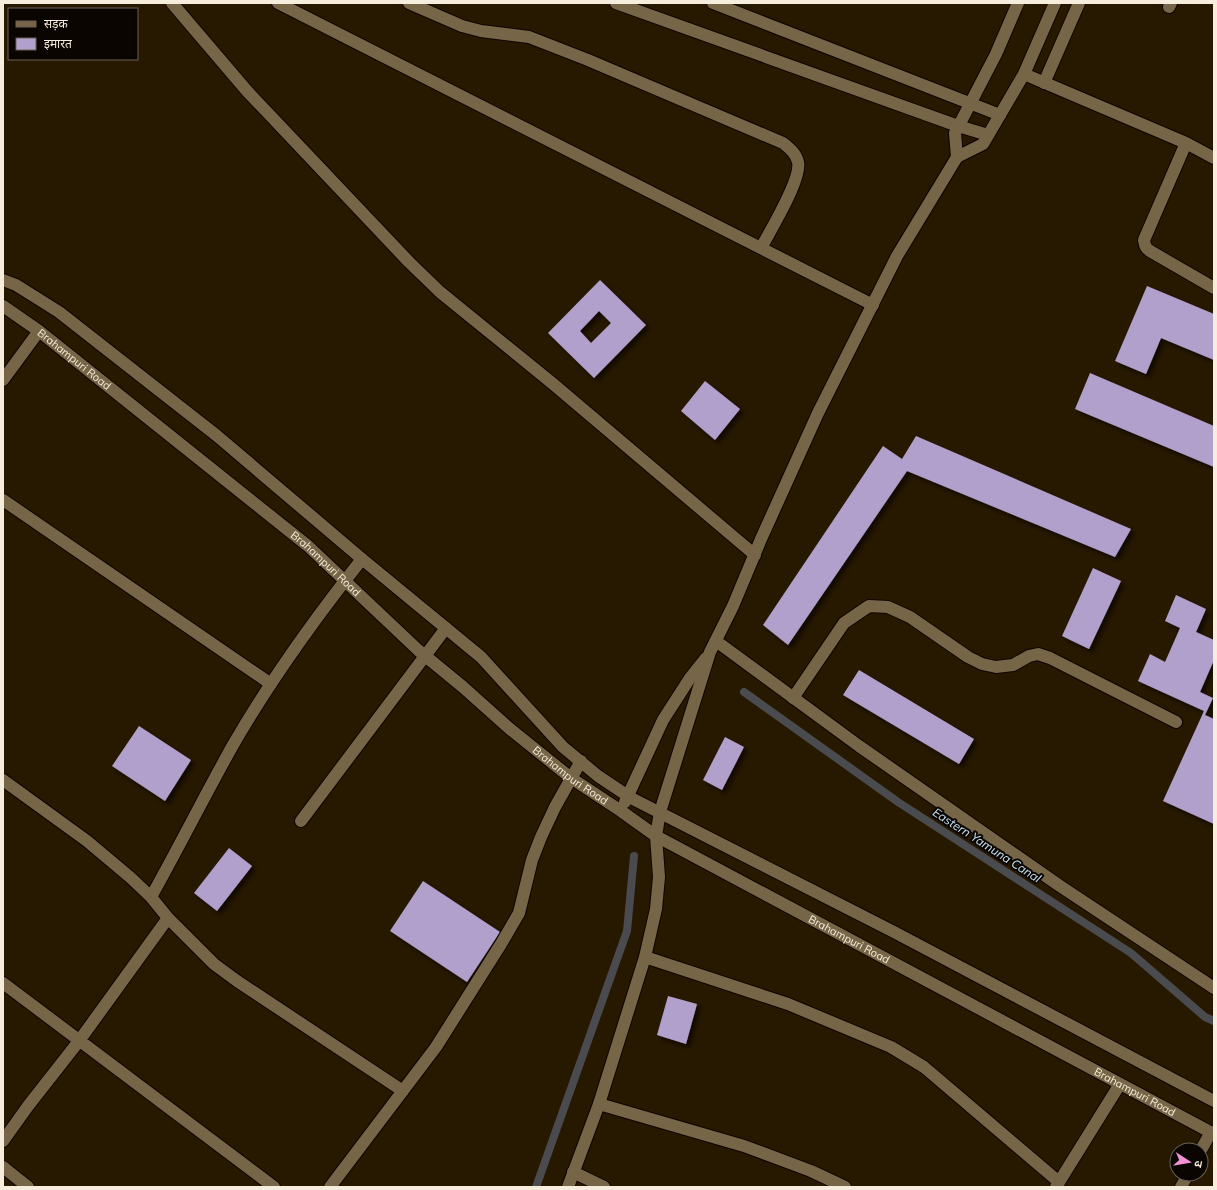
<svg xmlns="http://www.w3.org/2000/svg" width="1217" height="1190" font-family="Mulish,'Noto Sans Devanagari',sans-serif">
	<defs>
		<filter id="shadow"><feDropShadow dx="3.5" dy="3.5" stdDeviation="2" flood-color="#0009"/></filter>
	</defs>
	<rect width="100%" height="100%" fill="#271800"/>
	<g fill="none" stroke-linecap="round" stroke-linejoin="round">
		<path stroke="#4a4b4e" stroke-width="8" d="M744,692L898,802L1131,953L1205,1017L1214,1021
			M536,1187L627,931L634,856"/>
	</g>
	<path fill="#b19fcc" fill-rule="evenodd" filter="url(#shadow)" d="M600,280L646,325L594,378L548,333ZM599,311L611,323L591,343L580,331Z
		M1147,286L1214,314V360L1161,338L1146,374L1115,361Z
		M1090,373L1214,426V467L1075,409Z
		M705,381L740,409L715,440L681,411Z
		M916,436L1131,529L1115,557L907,471L788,645L763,625L883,446L902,459Z
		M1093,568L1121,581L1089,649L1062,636Z
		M1176,595L1206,609L1196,632L1214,640V660L1200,692L1213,698L1205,715L1214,719V824L1163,801L1204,711L1138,681L1150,654L1165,662L1180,628L1165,621Z
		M859,670L974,739L959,764L843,695Z
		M139,726L191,760L165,801L112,766Z
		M725,737L744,747L722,790L703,780Z
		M229,848L252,866L217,911L194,893Z
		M423,881L500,932L467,982L390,931Z
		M668,996L697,1004L686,1044L657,1035Z"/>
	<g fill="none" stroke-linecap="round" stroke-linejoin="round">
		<g stroke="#0f0400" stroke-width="14">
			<path id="service" d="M278,3L873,305
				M409,3L462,26L481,31L529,37L588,60L783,143C789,148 796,153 798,162C802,179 770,231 761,248
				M793,698L844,623L869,606L888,607L910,617L968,657L982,664L996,667L1013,665L1029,656L1038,654L1050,658L1176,722"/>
		</g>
		<g stroke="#0f0400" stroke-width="14">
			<path id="minor" d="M172,3L247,91L409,262L440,292L552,383L755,555
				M1169,7L1171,3
				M1024,74L1186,143L1144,240C1145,245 1145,248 1150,251L1214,288
				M1044,83L1079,3
				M1186,143L1214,158
				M3,380L39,331
				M3,500L271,684
				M3,780L87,841L131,878L151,897L168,918L214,964L237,981L403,1091
				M301,821L446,628
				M151,897C179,847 205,795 233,745C270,681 316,617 362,559
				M645,957L788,1004L891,1047L924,1067L1059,1182
				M3,983L274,1187
				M599,1104L744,1146L811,1171L845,1187
				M3,1141L28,1106L79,1041L168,918
				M1201,1150L1211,1132
				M3,1167L28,1187
				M573,1172L604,1187
				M330,1187L436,1047L501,944L519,913L532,860L541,837L555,807L581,761
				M1056,1187L1120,1084
				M1181,1187L1188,1174"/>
		</g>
		<g stroke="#0f0400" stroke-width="14">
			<g id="tertiary">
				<path d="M616,3L958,126L988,135"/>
				<path d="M713,3L1000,115"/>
				<path d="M957,157L955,133L996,54L1018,3"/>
				<path d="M3,280L16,285L59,312L216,435L362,559L481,657L563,747L598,776L631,798L894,932L1214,1101"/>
				<path id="s1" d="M3,306L39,331L308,546L418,650L463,687L510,729L571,778L621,811L656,836L1214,1134"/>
				<path d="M716,641L859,746L1060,886L1214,988"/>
				<path d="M625,802L663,720L690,678L706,658"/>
				<path d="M568,1187L599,1104L645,957L656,909L659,877L656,836L660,812L710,652L733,606L761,539L818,413L897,256L957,157L983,144L1024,74L1055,3"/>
			</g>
		</g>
		<use href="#service" stroke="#766546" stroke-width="12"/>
		<use href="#minor" stroke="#766546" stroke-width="12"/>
		<use href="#tertiary" stroke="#766546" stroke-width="12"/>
	</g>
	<g text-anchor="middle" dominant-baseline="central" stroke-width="4" stroke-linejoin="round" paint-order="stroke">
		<g font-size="11" fill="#f6eddc" stroke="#0a0500">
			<text stroke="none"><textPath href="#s1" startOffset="89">Brahampuri Road</textPath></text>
			<text stroke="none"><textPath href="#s1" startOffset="413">Brahampuri Road</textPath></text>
			<text stroke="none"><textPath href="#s1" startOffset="737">Brahampuri Road</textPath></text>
			<text stroke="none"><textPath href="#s1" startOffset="1061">Brahampuri Road</textPath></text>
			<text stroke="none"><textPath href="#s1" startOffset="1385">Brahampuri Road</textPath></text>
		</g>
		<g font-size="12" font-style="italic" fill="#cbe7f9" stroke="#0a0500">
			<text transform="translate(987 845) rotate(33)">Eastern Yamuna Canal</text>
		</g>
	</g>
	<rect width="1217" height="1190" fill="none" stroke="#f6eddc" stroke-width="8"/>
	<rect x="8" y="8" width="130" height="52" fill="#0a0500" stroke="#686258"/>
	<rect x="16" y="21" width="20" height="6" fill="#766546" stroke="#686258"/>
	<text x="44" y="28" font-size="12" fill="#f6eddc">सड़क</text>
	<rect x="16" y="38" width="20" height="12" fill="#b19fcc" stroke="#686258"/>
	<text x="44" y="48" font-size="12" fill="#f6eddc">इमारत</text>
	<g transform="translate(1189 1162) rotate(102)"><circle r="19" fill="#0a0500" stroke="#686258"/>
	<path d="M0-3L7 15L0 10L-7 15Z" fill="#f391d5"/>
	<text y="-6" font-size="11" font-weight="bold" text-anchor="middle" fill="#f6eddc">उ</text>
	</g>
</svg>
